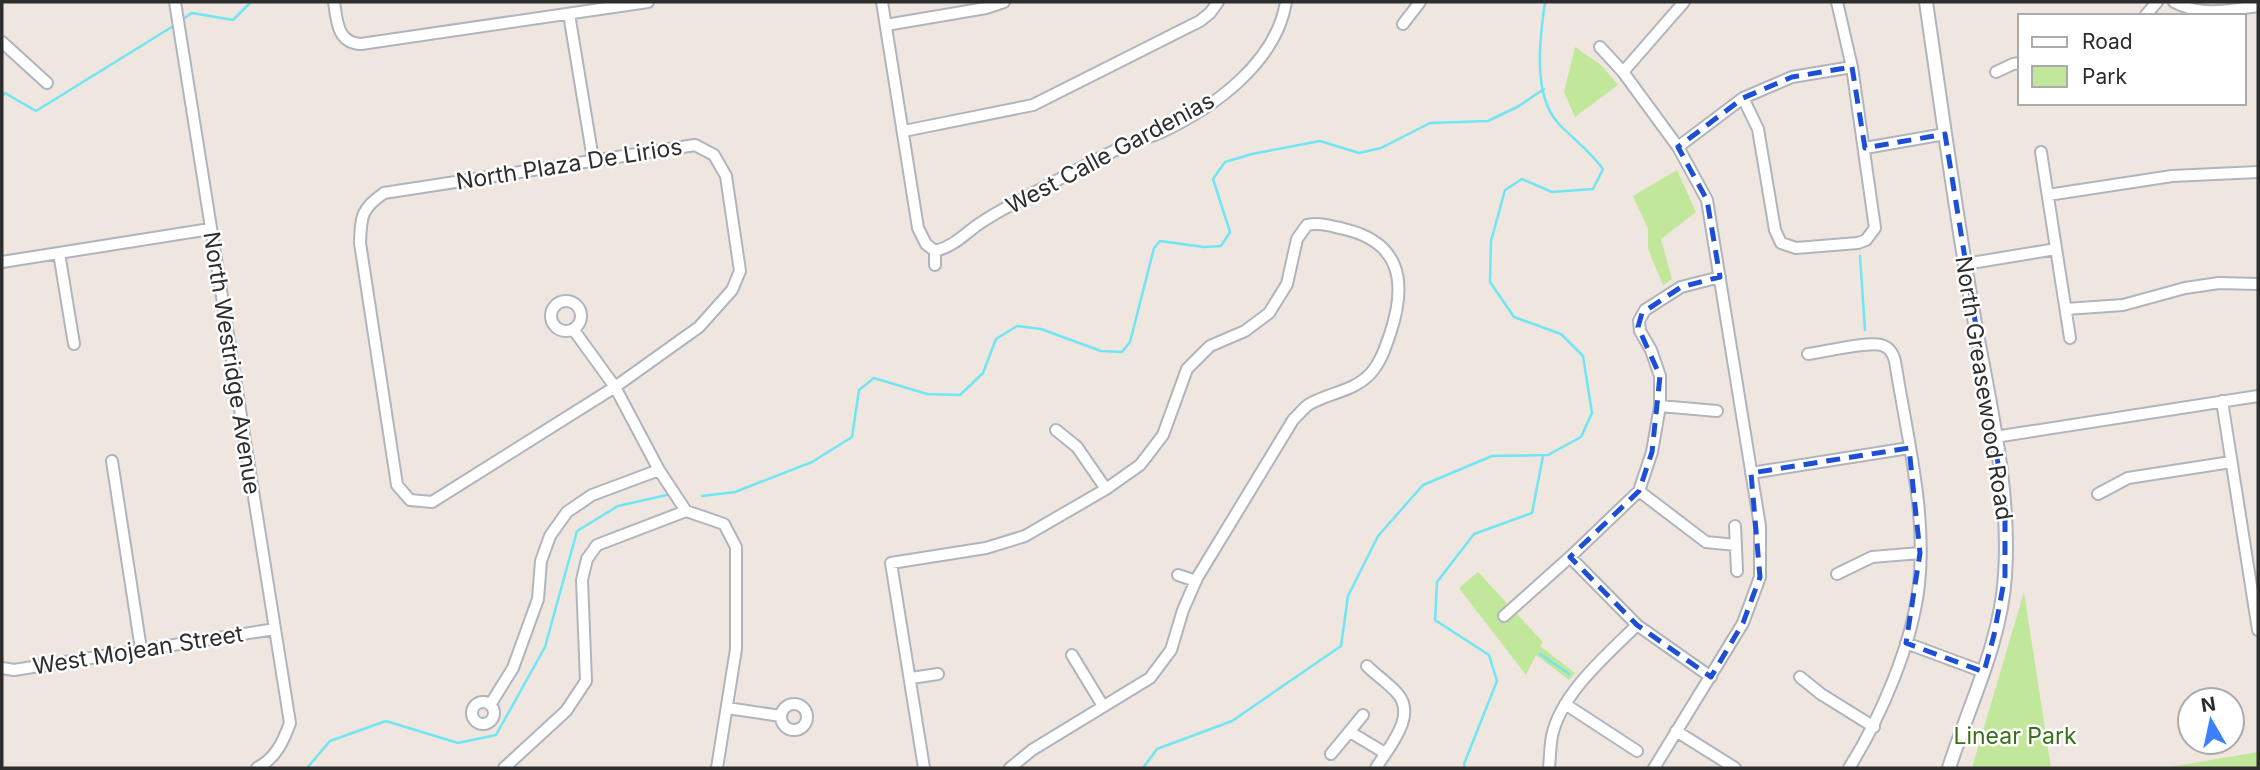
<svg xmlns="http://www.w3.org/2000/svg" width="2260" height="770" font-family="Inter,sans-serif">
	<rect width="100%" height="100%" fill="#efe6e0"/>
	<path fill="#c1e79b" d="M1575,47L1601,65L1618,85L1575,117L1564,92Z
		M1677,170L1696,212L1661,239L1672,279L1663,285L1648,249V229L1633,196Z
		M1478,572L1543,642L1540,646L1575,673L1569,680L1536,655L1526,675L1459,588Z
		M2024,592L2051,768H1972Z
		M2258,752V768H2164Z"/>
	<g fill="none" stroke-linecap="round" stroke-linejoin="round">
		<path stroke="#70e5f4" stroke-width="2.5" d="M180,21L192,13L233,20L251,2
			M2,96L5,93L36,111L175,25
			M1860,256L1865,330
			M702,496L735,492L812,462L852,437L859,390L874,378L927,394L960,395L983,373L996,339L1017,326L1041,329L1101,351L1122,352L1130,342L1154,248L1160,241L1204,247L1221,246L1230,232L1213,179L1225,162L1252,154L1320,141L1359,153L1381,148L1430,123L1488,121L1519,106L1544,89
			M1540,654L1569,674
			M307,768L330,741L386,721L458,743L496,735L545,647L577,531L618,506L667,495
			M1143,768L1157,749L1232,721L1341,646L1348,596L1378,536L1423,485L1492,456L1548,455L1581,437L1592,413L1583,356L1561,334L1514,317L1490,282L1491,241L1505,190L1522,179L1552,192L1593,189L1603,169C1590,151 1573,139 1558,123C1532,94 1540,36 1545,2
			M1465,768L1464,764L1497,681L1489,655L1435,620L1437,582L1474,534L1532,513L1543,456"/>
		<g stroke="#b0b5bd" stroke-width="14">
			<path id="minor" d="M175,2L290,723C283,742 276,758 257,768
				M334,2C337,21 337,43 361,44L648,2
				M882,2L918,228L926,244L935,251
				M2174,2C2201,17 2229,10 2258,6
				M569,14L593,159
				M2145,16L2157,2
				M1403,24L1420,2
				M886,25L986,8L1004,2
				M2,42L47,83
				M1600,47L1623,72L1678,147L1707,200L1760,526V577L1743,623L1654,768
				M1623,72L1684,2
				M1996,72L2013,64L2020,63
				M1743,98L1758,129L1775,230L1781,243
				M904,131L1033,105L1200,21L1210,13L1218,2
				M695,145L714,155L726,176L740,271L732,290L699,327L615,387L432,502L410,500L397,485L360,243C361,216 361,209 384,193Z
				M1678,147L1743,98L1792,77L1852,67
				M1865,148L1945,134
				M2041,152L2070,338
				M2048,195L2172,176L2258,172
				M1781,243L1796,248L1858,243L1866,240L1875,228L1852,67L1837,2
				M935,251C952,247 963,236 976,226C989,217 1003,209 1017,202C1052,183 1086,164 1122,147C1134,141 1149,138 1162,132C1214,107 1276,63 1286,2
				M59,253L74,344
				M2,262L210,229
				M1965,264L2056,249
				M935,265V251
				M551 316a15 15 0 1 1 30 0a15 15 0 1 1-30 0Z
				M2066,309L2123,305L2185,288L2219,283L2258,284
				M573,329L615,387L659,470L686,511L724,524L736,547V649L717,768
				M1808,354C1824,352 1868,341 1881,345C1889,347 1893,353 1895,361C1906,432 1927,512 1919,584C1913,643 1880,719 1849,768
				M2222,401L2258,630
				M1660,406L1717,411
				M1056,430L1077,447L1106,489
				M1995,437L2258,396
				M112,461L141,649
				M1751,473L1909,448
				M1639,491L1706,542L1736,545
				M2098,494L2128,478L2231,462
				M1735,526L1737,571
				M1570,557L1637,625L1711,677
				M1837,574L1872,557L1920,553
				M1178,575L1196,581
				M1504,616L1570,557L1639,491L1652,452L1660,406V376L1651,350L1640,331L1639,321L1645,310L1681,287L1720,277
				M1906,643L1984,672
				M1072,655L1103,706
				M1367,666C1376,675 1388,683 1397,693C1418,716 1388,748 1376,768
				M2,668L14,670L275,629
				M1800,677L1821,694L1874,727
				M911,678L938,674
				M472 713a11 11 0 1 1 22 0a11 11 0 1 1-22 0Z
				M1565,704L1637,751
				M781 717a13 13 0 1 1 26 0a13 13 0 1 1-26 0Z
				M490,705L513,668L538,599L541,561L550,536L567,512L592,495L659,470
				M727,708L781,716
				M1676,731L1735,768
				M1350,732L1385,753
				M1331,754L1363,715
				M504,768L566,711L586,681L582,580L587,559L597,545L686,511
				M924,768L891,563L986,548L1025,536L1106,489L1140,465L1163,435L1187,369L1210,346L1245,331L1269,313L1287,284L1297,239L1307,225
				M1010,768L1032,750L1150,678L1171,650L1183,610L1197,578L1293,420C1298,415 1303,409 1308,405C1327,393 1353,392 1370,374C1381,362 1386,346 1391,331C1407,281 1400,242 1344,229C1331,226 1319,222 1307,225
				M1549,768C1550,758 1550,746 1552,736C1561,693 1607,655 1637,625"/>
		</g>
		<g stroke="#b0b5bd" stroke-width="16">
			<path id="tertiary" d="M1926,2C1941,105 1955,209 1973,312C1988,398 2011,487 2005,575C2001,643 1969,705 1949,768"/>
		</g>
		<use href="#minor" stroke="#fff" stroke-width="10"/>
		<use href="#tertiary" stroke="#fff" stroke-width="12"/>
	</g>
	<path fill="none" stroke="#1d4ed8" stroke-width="5" stroke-dasharray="14 9" stroke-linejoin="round" d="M1852,67L1865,148L1945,134L2005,507V576L1994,635L1984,672L1906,643L1920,553L1909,448L1751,473L1760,577L1743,623L1711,677L1637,625L1570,557L1639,491L1652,452L1660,376L1638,327L1642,313L1681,287L1720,277L1707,200L1678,147L1743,98L1792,77Z"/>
	<g text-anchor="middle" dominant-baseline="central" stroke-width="5" stroke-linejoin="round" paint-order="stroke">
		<g font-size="23" fill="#2d2d2d" stroke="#fff">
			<text transform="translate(1110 153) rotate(-28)">West Calle Gardenias</text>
			<text transform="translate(569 164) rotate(-9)">North Plaza De Lirios</text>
			<text transform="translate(232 363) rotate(81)">North Westridge Avenue</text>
			<text transform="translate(1984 388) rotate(81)">North Greasewood Road</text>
			<text transform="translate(138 650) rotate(-9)">West Mojean Street</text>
		</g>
		<g font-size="23" fill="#386f18" stroke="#fff">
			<text x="2015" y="736">Linear Park</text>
		</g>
	</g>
	<rect width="2260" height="770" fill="none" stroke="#2d2d2d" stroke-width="7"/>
	<rect x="2018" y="14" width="228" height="91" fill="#ffffff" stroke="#ababab" stroke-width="2"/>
	<rect x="2032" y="37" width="35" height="10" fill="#ffffff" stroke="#ababab" stroke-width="2"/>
	<text x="2082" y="49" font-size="21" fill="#2d2d2d">Road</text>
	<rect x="2032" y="66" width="35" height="21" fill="#c1e79b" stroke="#ababab" stroke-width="2"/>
	<text x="2082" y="84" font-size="21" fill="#2d2d2d">Park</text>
	<g transform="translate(2211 721) rotate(351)"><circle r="33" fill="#ffffff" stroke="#ababab" stroke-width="2"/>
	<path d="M0-5L12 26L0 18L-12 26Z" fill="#3d80ff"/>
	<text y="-10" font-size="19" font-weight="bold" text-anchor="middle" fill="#2d2d2d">N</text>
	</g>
</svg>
